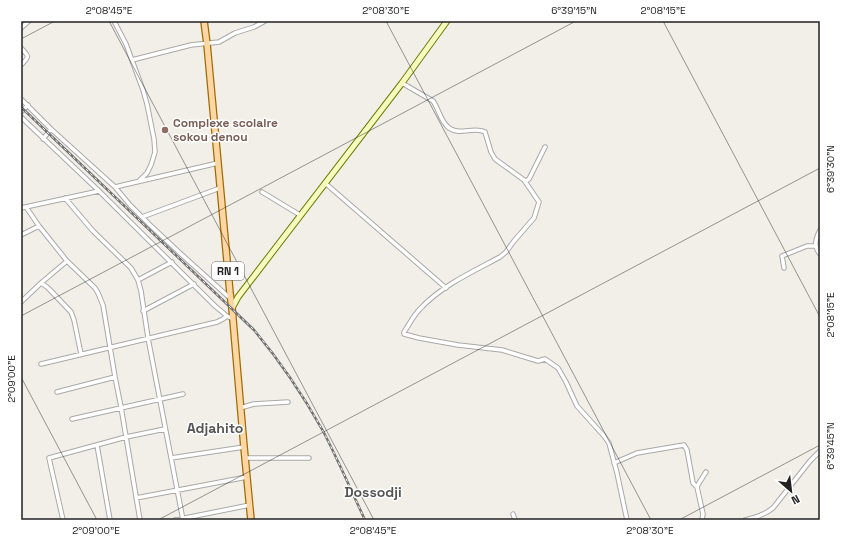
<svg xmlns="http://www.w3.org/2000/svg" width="841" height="541" font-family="'Space Grotesk',sans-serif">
	<rect width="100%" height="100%" fill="#f2efe9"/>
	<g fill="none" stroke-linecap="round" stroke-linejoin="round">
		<g stroke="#a9a9a9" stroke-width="5.5">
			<path id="street" d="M114,21L126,44L143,90L147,104L154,139L155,152L151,165L147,173L139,181
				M21,28L29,21
				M21,48C30,57 29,57 21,65
				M132,60L191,45L219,42L235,33L254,27L265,21
				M402,83L433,101C439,109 440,121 449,128C460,136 474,126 485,132L491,152L495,159L524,180L526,181L529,179L545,147
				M21,99L51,129L115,187L130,205L150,225L181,254L231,299
				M21,112L28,105
				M21,117L99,191L215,306L227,316L233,319
				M43,139L51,129
				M524,180L539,202L534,218L514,241L506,252L500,257C472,272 441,286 420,309C413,316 409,325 404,332V334L419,338L458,345L502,350L538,361L545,359L558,368L566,382L577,406L604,436L609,443L617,473L627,520
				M325,183L446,288
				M115,187L218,163
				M262,192L300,215
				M65,198L93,231L131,268L138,280L141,291L148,338L183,520
				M26,207L39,226L67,261L95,288L98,293L103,305L115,377L121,407L140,520
				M21,208L99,191
				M142,217L220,188
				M820,230C816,238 813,246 820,254
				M21,235L39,226
				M784,268L782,256L807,246H816
				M138,280L172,262
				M41,283L47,287L52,292L71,312L74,320L81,354
				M21,302L41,283L67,261
				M143,311L194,284
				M41,364L217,322L223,319L227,316
				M57,392L115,377
				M240,408L254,404L288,402
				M72,419L183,394
				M97,445L110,520
				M171,458L244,447
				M245,458H309
				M614,463L637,453L684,445L687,450L693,483L697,487L703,514L702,520
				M697,487L699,483L706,472
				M136,498L247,477
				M513,514L515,520
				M63,520L49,458L126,437L165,429
				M175,520L250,505
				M745,520C756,517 764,515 773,508L810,461L820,451"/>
		</g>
		<g stroke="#707d05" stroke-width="7">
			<path id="secondary" d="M232,308L238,297L402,83L447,21"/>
		</g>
		<g stroke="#a06b00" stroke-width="8">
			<path id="primary" d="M204,21L207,44L230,293L232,308L244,447L251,520"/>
		</g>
		<use href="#street" stroke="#fff" stroke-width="3.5"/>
		<use href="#secondary" stroke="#f7fabf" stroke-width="5"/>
		<use href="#primary" stroke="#fcd6a4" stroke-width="5.5"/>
		<g stroke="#707070" stroke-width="2.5">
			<path id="rail" d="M21,107L254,330C280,361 303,395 323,431C338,460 351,490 365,520"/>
		</g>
		<use href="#rail" stroke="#fff" stroke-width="1" stroke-dasharray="3" stroke-linecap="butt"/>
	</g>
	<path fill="none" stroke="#222" stroke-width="1" stroke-opacity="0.45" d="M109,21L374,520M386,21L651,520M663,21L820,317M21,39L55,21M21,316L576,21M21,377L97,520M158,520L820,168M679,520L820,445"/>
	<circle fill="#8d6e63" stroke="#fff" stroke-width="1.5" cx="165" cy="130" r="4"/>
	<g text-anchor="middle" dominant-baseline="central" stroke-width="3" stroke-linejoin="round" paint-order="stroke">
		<rect fill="#fff" stroke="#646464" stroke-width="1" x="212" y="262" width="32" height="18" rx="3"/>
		<g font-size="11" font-weight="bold" fill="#222">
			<text x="228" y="271">RN 1</text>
		</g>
		<g font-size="12" font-weight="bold" fill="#785e54" stroke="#fff" text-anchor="start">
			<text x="173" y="123">Complexe scolaire<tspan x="173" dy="14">sokou denou</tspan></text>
		</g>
		<g font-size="14" font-weight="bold" fill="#555" stroke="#fff">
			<text x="215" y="428">Adjahito</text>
			<text x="373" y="492">Dossodji</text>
		</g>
	</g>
	<rect width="841" height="541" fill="none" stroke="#ffffff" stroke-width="44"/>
	<g transform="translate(791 491) rotate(152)" stroke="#ffffff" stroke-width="3" paint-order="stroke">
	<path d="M0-3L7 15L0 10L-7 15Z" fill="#222222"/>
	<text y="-6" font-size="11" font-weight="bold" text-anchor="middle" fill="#222222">N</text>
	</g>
	<rect x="22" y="22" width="797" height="497" fill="none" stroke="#222" stroke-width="1.5"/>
	<g font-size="10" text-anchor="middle" fill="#222">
		<text x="109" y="14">2°08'45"E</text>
		<text x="386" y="14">2°08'30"E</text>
		<text x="574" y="14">6°39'15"N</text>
		<text x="663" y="14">2°08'15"E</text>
		<text transform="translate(830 169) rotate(-90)" y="4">6°39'30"N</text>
		<text transform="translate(830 315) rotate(-90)" y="4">2°08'15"E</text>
		<text transform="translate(11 379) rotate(-90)" y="4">2°09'00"E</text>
		<text transform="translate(830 446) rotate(-90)" y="4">6°39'45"N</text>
		<text x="96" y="534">2°09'00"E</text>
		<text x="373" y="534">2°08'45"E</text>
		<text x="650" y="534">2°08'30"E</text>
	</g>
</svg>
